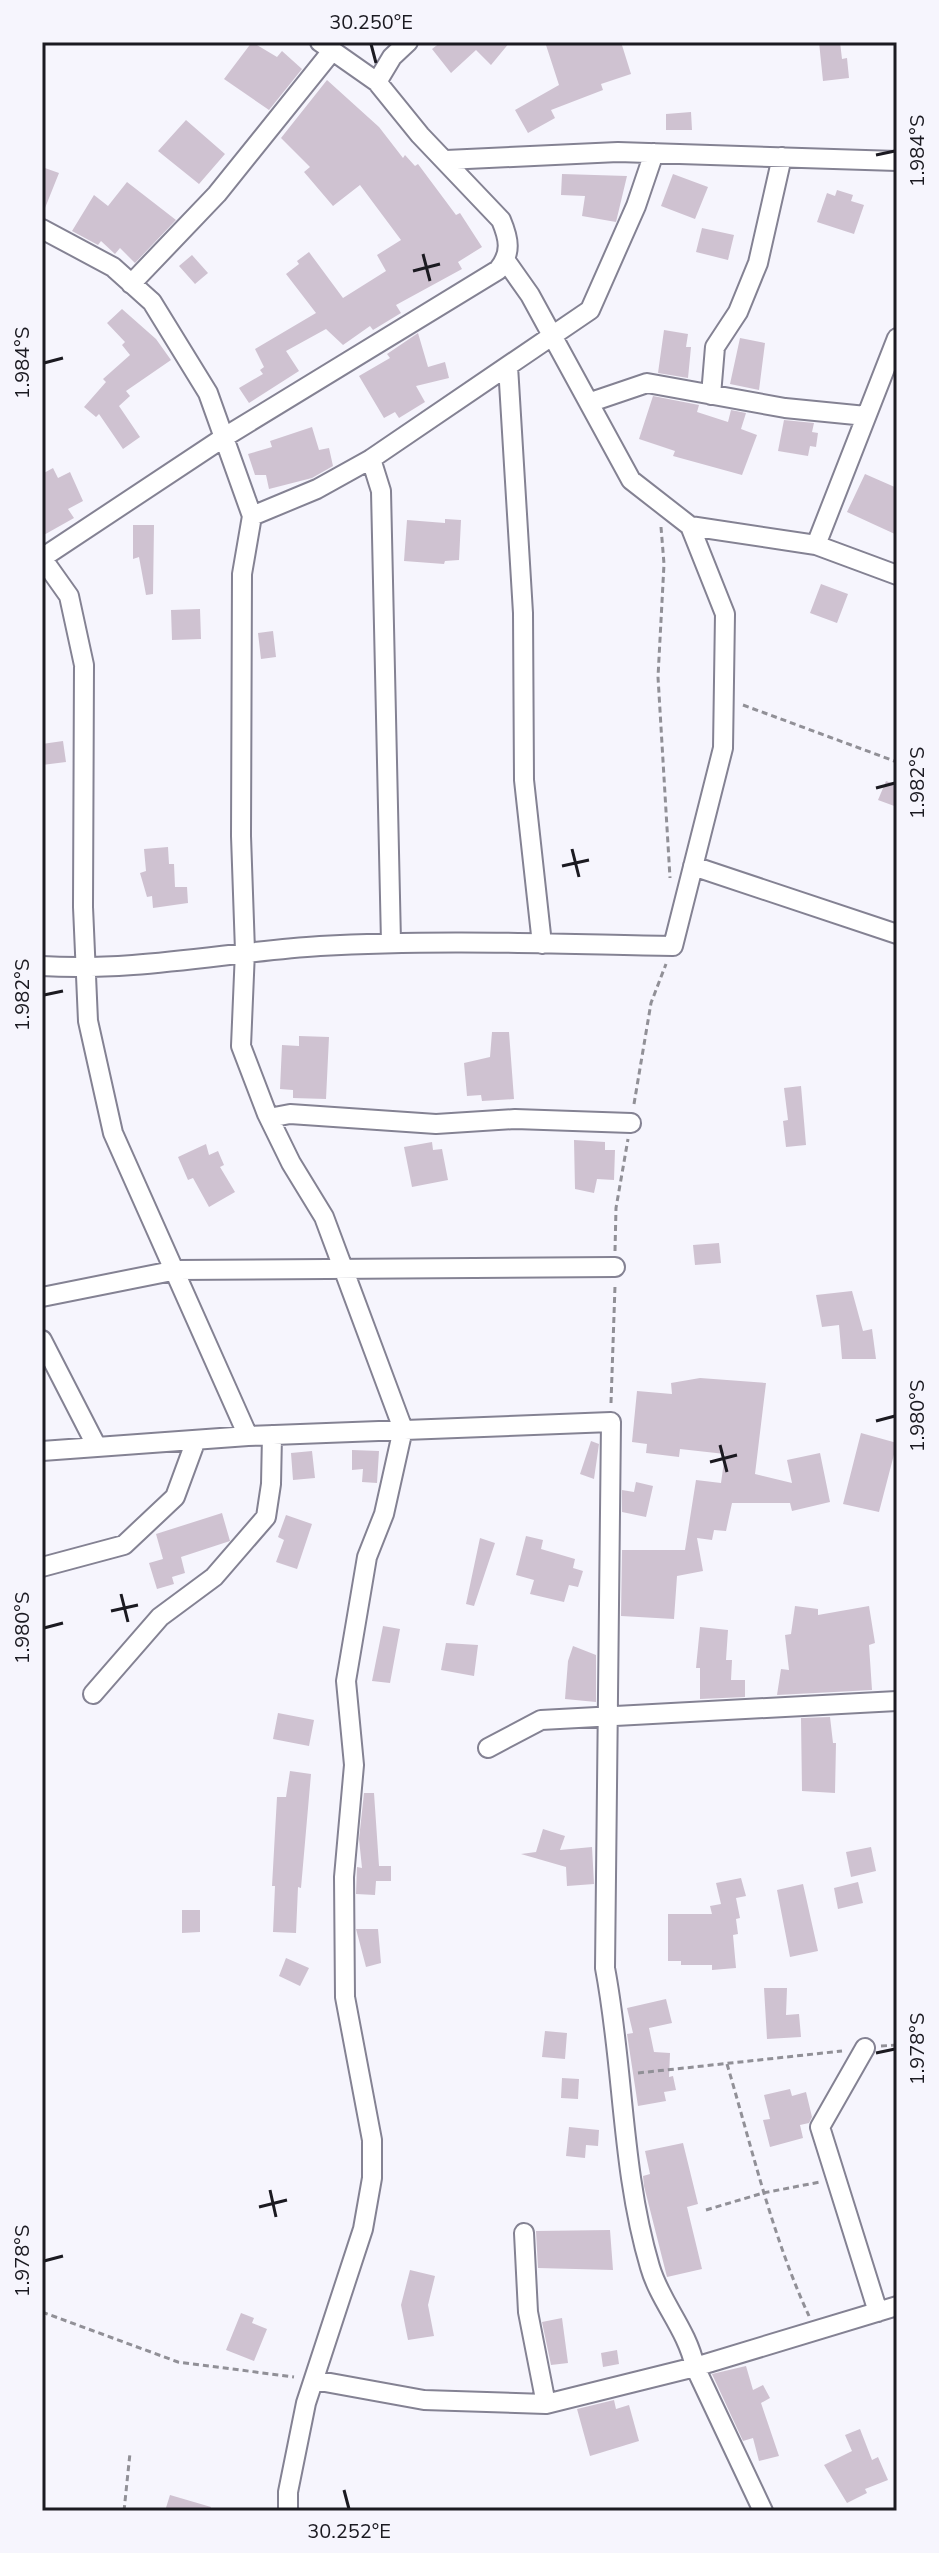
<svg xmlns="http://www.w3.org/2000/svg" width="939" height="2553" font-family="'Nunito Sans',sans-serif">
	<rect width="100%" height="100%" fill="#f6f5fd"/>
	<path fill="#cfc2d1" d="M252,42L277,57L282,51L302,69L269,110L224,79Z
		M441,42H510L491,65L476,50L451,73L432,49Z
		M545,42H621L631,74L601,84L603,90L551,110L555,118L528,133L515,110L559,85Z
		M819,42H840L842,59L847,58L849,78L823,81Z
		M327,80L379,127L403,158L405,155L415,166L418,164L456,215L460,213L482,247L458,262L462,269L396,305L401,313L373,330L370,326L343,345L326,329L286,351L299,371L249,403L239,388L263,374L260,370L264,367L255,349L316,313L286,274L299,264L297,261L309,252L343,298L386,271L377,255L401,240L360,185L333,206L304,172L310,167L281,138Z
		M691,112L692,130H666V114Z
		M186,120L225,154L199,184L158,151Z
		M42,167L59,173L43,213H42Z
		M562,174L627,176L616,222L582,216L585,196L561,195Z
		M673,174L708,187L695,219L661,206Z
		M127,182L176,220L135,263L120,248L115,254L101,241L98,245L72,231L94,195L108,206Z
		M837,190L853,195L851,201L864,205L854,234L817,222L827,193L835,196Z
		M702,228L734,235L728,260L696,252Z
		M192,255L208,273L195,284L179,266Z
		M122,309L156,339L171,360L126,391L130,396L119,406L140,437L123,449L99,414L96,417L84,407L106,382L103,379L130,355L122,345L125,342L107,323Z
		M664,330L688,334L686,347H691L688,378L658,373Z
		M418,333L428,367L445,362L449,378L416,386L425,402L399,418L395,412L384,418L359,376L390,358L387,354Z
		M740,338L765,343L759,390L730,384Z
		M653,396L699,405L697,412L728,422L731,410L746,413L741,429L757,435L742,475L673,456L675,451L639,439Z
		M784,420L814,423L812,432L818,433L816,447L810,446L808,456L778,451Z
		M312,427L319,450L329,448L333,466L312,478L269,489L266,475H255L248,454L272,447L270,441Z
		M53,468L58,478L70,472L83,501L68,509L74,518L42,536V474Z
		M865,474L897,488V535L847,512Z
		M445,519L461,520L459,560L445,561L444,564L404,561L407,520L445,523Z
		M133,525H154L153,594L146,595L139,557L133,559Z
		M821,584L848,594L837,623L810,613Z
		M200,609L201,639L172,640L171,610Z
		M273,631L276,657L261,659L258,633Z
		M63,741L66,762L42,765V744Z
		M886,781L897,785V807L878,800Z
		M168,847L169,864H174L175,887H187L188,903L153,908L152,896L147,897L140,873L146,871L144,849Z
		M492,1032H509L514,1099L482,1101L481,1095L467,1096L464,1063L490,1057Z
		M299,1036L329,1037L326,1099L293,1098V1090L280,1089L282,1045L299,1046Z
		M801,1086L806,1145L786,1147L783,1121L788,1120L784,1088Z
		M574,1140L605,1142V1150H615L614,1180L597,1179L594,1193L575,1189Z
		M432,1142L433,1150L442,1149L448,1180L412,1187L404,1147Z
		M206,1144L209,1155L218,1151L224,1165L220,1167L235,1192L209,1207L193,1178L188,1180L178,1157Z
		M719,1243L721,1263L695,1265L693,1245Z
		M852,1291L863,1331L872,1329L876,1359H842L839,1325L822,1327L816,1295Z
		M700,1378L766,1383L755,1474L792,1483L787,1460L820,1453L830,1502L792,1511L790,1503H732L726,1531L714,1530L712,1540L697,1538L703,1571L677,1576L674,1619L621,1616L622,1550H685L696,1480L721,1483L725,1454L680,1449L679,1457L646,1453L647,1444L632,1442L637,1391L672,1394L671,1383Z
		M861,1433L897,1443L879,1512L843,1504Z
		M591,1441L599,1444L594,1479L580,1474Z
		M352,1450L379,1451L377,1483L362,1482L363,1469L352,1470Z
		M312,1451L315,1478L293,1480L291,1453Z
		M636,1482L653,1486L646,1517L622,1512V1490L634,1492Z
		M222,1513L230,1541L181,1557L185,1573L172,1577L174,1584L157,1589L149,1563L163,1559L156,1534Z
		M286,1515L312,1524L297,1569L276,1562L284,1540L278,1537Z
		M526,1536L543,1540L541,1549L575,1559L573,1568L583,1571L578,1587L569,1585L564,1602L530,1594L534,1580L516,1575Z
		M480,1538L495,1543L474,1606L466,1604Z
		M795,1606L818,1609V1615L869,1606L875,1643L869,1645L872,1690L777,1695L781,1669L789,1670L785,1635L791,1634Z
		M383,1626L400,1629L390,1683L372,1681Z
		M700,1627L728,1630L726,1660H732L731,1680H745V1697L700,1699V1668H696Z
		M446,1643L478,1645L474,1676L441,1670Z
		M573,1646L596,1655V1702L565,1699L568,1661Z
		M278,1713L314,1720L309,1746L273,1739Z
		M830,1717L833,1743H836L835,1793L802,1791L801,1718Z
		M290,1771L311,1774L301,1888L298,1887L296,1933L273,1932L275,1886H272L277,1797H286Z
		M364,1793H374L379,1866H391V1881H376L375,1895L356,1894L357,1867L362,1868L359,1839Z
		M543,1829L565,1836L560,1850L592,1847L594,1884L567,1886L566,1867L521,1854L536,1852Z
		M871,1847L876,1871L851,1877L846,1852Z
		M741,1878L746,1896L736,1898L740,1918L736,1919L738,1934L733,1935L736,1968L712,1970V1965H681V1961H668V1914H712L710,1906L721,1904L716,1883Z
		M858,1882L863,1903L838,1909L834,1888Z
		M803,1884L818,1951L790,1957L777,1890Z
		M182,1910H200V1932L182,1933Z
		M356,1929H378L381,1963L366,1967Z
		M286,1958L309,1968L300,1986L279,1976Z
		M764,1988H787L786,2015L799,2014L801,2037L767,2039Z
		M666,1999L672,2023L649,2028L654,2052L670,2053L669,2077L673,2076L676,2090L664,2092L666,2101L638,2106L627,2034L633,2033L627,2008Z
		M545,2031L567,2033L565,2059L542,2057Z
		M562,2078L579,2079L578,2099L561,2098Z
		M790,2089L792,2096L806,2092L812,2117L809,2123L800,2125L803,2138L770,2147L763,2120L770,2119L764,2095Z
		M569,2127L599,2130L598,2146L586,2145L585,2158L566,2156Z
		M683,2143L698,2204L687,2207L702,2269L667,2277L644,2186L643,2176L650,2174L645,2151Z
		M610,2230L613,2270L538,2268L536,2231Z
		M410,2270L435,2276L428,2305L434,2336L408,2340L401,2305Z
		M241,2313L254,2318L252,2323L267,2329L254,2361L226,2350Z
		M562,2318L568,2363L551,2365L542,2322Z
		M617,2350L619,2364L603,2367L601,2353Z
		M746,2366L753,2390L763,2385L770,2398L761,2403L779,2456L759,2461L753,2438L743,2441L712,2374Z
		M614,2400L616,2409L629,2405L639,2441L590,2456L577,2409Z
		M860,2429L872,2460L878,2457L888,2480L865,2489L867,2493L847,2503L824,2465L852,2451L845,2435Z
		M170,2495L211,2507L210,2511H165Z"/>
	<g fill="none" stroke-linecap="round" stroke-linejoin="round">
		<g stroke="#848293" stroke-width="22">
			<path id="street" d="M320,42L377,82
				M446,160L618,152L897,161
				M42,229L113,267L152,302L208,393L252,516L242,574L241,836L245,951L241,1046L267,1114L291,1163L324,1217L403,1429L384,1514L367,1557L346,1681L354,1765L344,1877L345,1997L372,2140V2178L363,2229L306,2403L288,2492V2511
				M506,261L530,295L631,480L690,526
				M131,284L217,194L332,51
				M508,366L523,613L524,780L542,944
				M711,395L715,347L738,312L758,263L782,157
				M591,402L647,383L785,408L866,416
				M371,459L381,491L391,942
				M252,516L317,489L371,459L590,310L636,206L654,153
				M816,545L897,575
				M42,558L69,596L84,665L83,907L88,1021L113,1133L248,1436L611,1422L605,1968C624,2067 621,2170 650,2267C660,2302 687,2329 695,2367L763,2511
				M42,558L223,438L498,270C512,253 509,239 501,220L420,135L377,82L392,57L408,42
				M693,866L897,934
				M42,966C136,972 227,952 320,946C438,939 555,944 673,946L723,748L725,614L690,526L816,545L897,338
				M269,1118L290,1114L436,1124L515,1119L631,1123
				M42,1297L177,1270L615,1267
				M42,1340L97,1447
				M42,1451L248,1436
				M42,1567L124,1545L175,1497L196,1440
				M93,1694L160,1617L214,1577L266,1517L271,1484L272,1435
				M488,1748L541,1720L897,1701
				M865,2048L820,2127L878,2312
				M524,2233L528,2312L546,2404
				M314,2380L424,2400L546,2404L695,2367L897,2306"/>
		</g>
		<path stroke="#919097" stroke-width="3" stroke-dasharray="6 4" stroke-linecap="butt" d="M661,527L664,564L658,677L670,878
			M743,705L897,762
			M634,1104L651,1003L666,964
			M615,1251L616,1208L628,1139
			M611,1403L615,1286
			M881,2046L897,2045
			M727,2064C752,2148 772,2236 809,2316
			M638,2073L842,2051
			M706,2210L763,2193L820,2182
			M42,2312L178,2362L294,2377
			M124,2511L130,2453"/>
		<use href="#street" stroke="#fff" stroke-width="18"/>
	</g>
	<path fill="none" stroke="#1b1a21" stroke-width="3" d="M371,44L376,63M876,155L895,151M423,254L430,281M413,271L440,264M44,363L63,358M876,788L895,783M572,849L579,877M562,866L589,860M44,995L63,991M876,1421L895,1416M720,1445L727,1472M710,1462L737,1455M121,1594L128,1622M111,1611L138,1605M44,1628L63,1623M876,2053L895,2049M270,2190L276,2217M259,2207L287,2200M44,2261L63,2256M344,2490L349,2509"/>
	<rect width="939" height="2553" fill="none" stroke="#f6f5fd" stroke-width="88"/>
	<rect x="44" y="44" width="851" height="2465" fill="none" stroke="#1b1a21" stroke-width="3"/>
	<g font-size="20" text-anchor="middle" fill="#1b1a21">
		<text x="371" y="29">30.250°E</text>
		<text transform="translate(917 151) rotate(-90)" y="7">1.984°S</text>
		<text transform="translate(22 363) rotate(-90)" y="7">1.984°S</text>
		<text transform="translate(917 783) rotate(-90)" y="7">1.982°S</text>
		<text transform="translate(22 995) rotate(-90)" y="7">1.982°S</text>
		<text transform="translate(917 1416) rotate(-90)" y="7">1.980°S</text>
		<text transform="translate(22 1628) rotate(-90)" y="7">1.980°S</text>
		<text transform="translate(917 2049) rotate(-90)" y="7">1.978°S</text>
		<text transform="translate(22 2261) rotate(-90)" y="7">1.978°S</text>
		<text x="349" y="2538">30.252°E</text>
	</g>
</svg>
